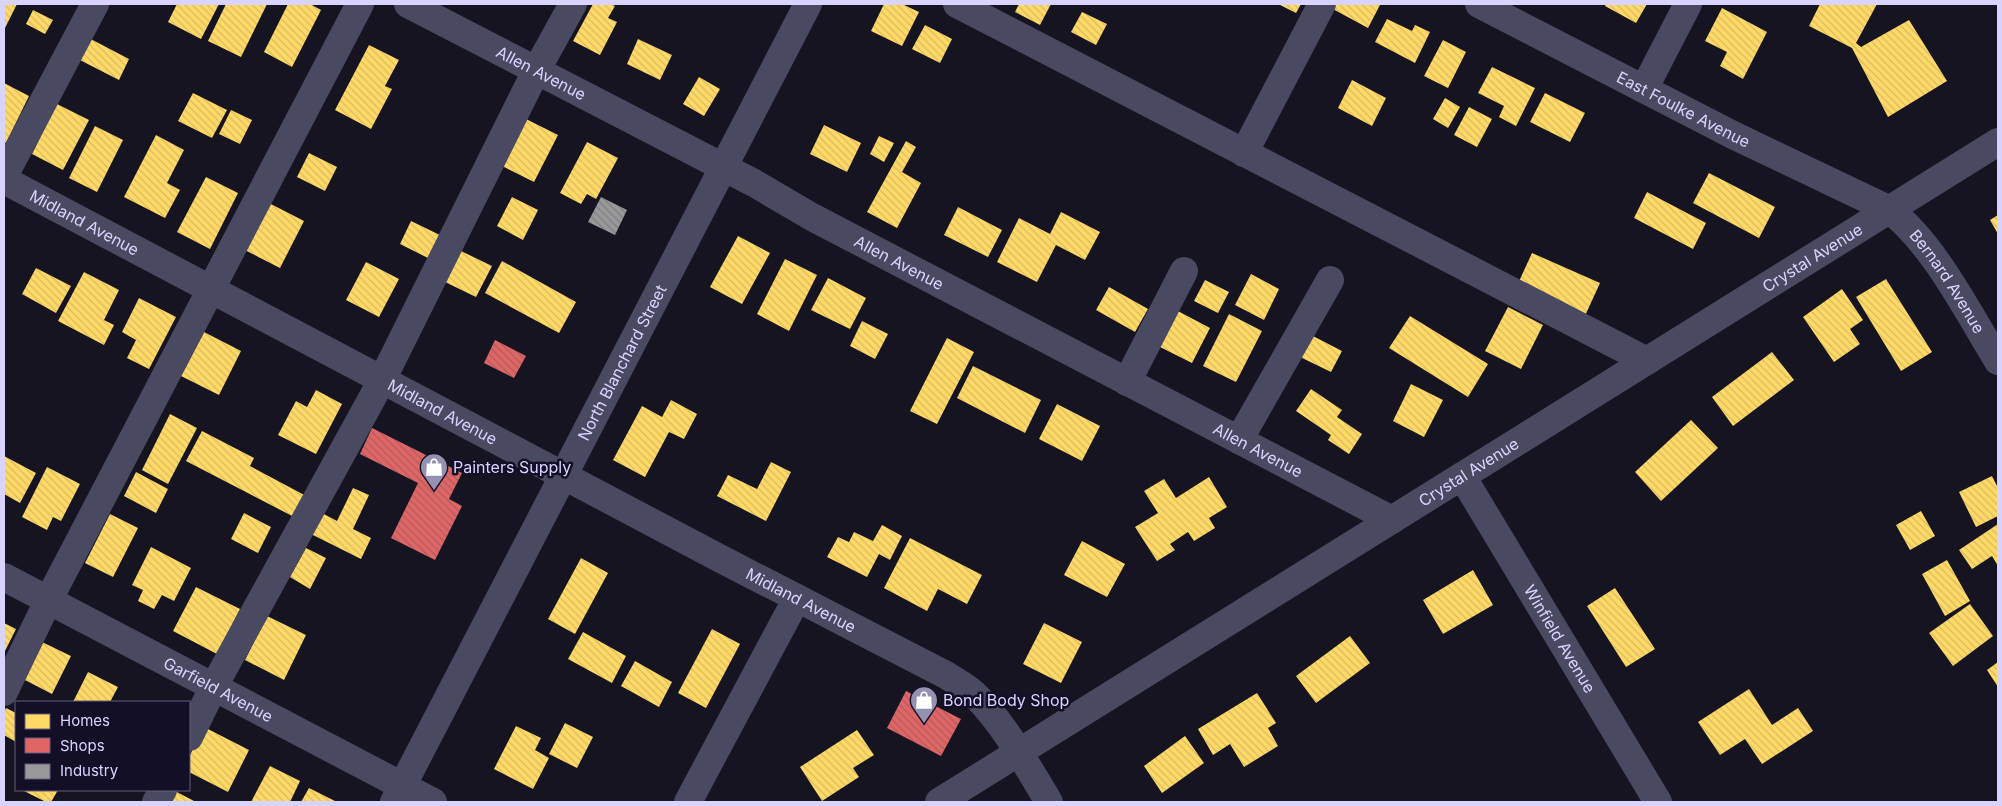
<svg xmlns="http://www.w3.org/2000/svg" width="2002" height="806" font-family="Inter,sans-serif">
	<defs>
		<pattern id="homes-back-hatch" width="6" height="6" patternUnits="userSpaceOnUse" patternTransform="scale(1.25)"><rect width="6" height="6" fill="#ffd966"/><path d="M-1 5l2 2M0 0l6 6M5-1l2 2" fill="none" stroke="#d9ba61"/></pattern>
		<pattern id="shops-back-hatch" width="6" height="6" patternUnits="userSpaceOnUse" patternTransform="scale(1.25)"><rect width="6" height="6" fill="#e06666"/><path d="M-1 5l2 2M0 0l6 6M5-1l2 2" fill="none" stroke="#b05b5e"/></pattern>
		<pattern id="industry-back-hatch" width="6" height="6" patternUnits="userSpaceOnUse" patternTransform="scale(1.25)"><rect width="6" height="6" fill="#999"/><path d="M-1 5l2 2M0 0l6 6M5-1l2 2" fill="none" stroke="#7f7e82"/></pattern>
	</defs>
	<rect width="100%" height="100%" fill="#161421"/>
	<path fill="url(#homes-back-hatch)" d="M4,4H17L4,30Z
		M177,4H219L201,39L168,22Z
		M226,4H267L241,57L208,41Z
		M288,4H310L321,10L292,67L264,52Z
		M593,4H610L615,6L608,18L617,22L600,55L573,41Z
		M884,4H902L919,12L902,46L871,31Z
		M1019,4H1051L1040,25L1015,12Z
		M1278,4H1301L1296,13Z
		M1333,4H1378L1380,5L1368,28L1331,8Z
		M1606,4H1647L1636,23L1605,6Z
		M1820,4H1877L1856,43L1861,47L1909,20L1947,81L1888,117L1852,48L1809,26Z
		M1722,8L1767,32L1743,79L1720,66L1727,52L1705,41Z
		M33,10L53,20L45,34L26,24Z
		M1082,12L1107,24L1096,45L1071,32Z
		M1387,19L1412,31L1415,25L1430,32L1415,63L1375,42Z
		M925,25L952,39L940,63L912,49Z
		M85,36L129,59L119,80L74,57Z
		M638,39L672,55L660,80L627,64Z
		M1443,40L1466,52L1448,88L1424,76Z
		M369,45L399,60L385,86L392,89L371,129L335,110Z
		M1492,67L1535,88L1516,126L1499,117L1504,106L1478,93Z
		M699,77L720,89L704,116L683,104Z
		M1352,80L1386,98L1372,126L1338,108Z
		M4,83L29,96L6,143L4,142Z
		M193,93L227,110L212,138L178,121Z
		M1545,93L1585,113L1570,142L1530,122Z
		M1445,98L1460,107L1448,128L1433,119Z
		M57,104L89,120L63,170L32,154Z
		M1469,107L1492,119L1477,147L1454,135Z
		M231,110L252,120L240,144L219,134Z
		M526,119L558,135L534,182L502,166Z
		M824,125L861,143L847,172L810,154Z
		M95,126L123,140L97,192L69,178Z
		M156,135L184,150L167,183L180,190L165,218L124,197Z
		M879,136L894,143L884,162L870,154Z
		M906,141L916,147L902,172L921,183L897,228L867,212Z
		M587,142L618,158L596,199L587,194L581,204L560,193Z
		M309,153L337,167L325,191L297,177Z
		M1709,173L1775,207L1759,238L1693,203Z
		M206,177L238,193L210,249L177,232Z
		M1647,192L1706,223L1693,249L1634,218Z
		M512,197L538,210L523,240L497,226Z
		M267,202L304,221L280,268L243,249Z
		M958,207L1002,230L988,257L944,235Z
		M1061,212L1100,232L1085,260L1056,245L1037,282L997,262L1019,218L1050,234Z
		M1998,215V234L1990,220Z
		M411,221L442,236L430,259L400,244Z
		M738,236L770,253L742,304L710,287Z
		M461,251L492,266L476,297L445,282Z
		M1532,253L1600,283L1584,318L1516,288Z
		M785,259L817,275L789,331L757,314Z
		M502,261L576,302L559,333L485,293Z
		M366,262L399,279L379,317L346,300Z
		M36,268L71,286L56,313L22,294Z
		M84,272L119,290L104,320L114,325L104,345L58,321Z
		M1251,274L1279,289L1264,320L1235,305Z
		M828,278L866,298L850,329L811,310Z
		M1886,279L1932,352L1901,371L1856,297Z
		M1205,280L1229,292L1218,313L1194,301Z
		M1109,287L1148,309L1135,332L1096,310Z
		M1842,289L1863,320L1850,329L1860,344L1834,362L1803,317Z
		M139,298L176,317L149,369L127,358L136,340L122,332Z
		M1508,307L1543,325L1521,369L1485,351Z
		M1176,310L1210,328L1192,363L1158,346Z
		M1229,314L1262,331L1236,382L1203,366Z
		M1410,316L1488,364L1468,397L1389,348Z
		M862,321L888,334L875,359L850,346Z
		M204,332L241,351L219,395L181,376Z
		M1309,334L1342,351L1331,372L1298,356Z
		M947,338L974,352L937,424L910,411Z
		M1772,352L1794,380L1733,426L1712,397Z
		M973,366L1041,400L1025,433L957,398Z
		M1411,384L1443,400L1424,437L1393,421Z
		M1311,389L1342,410L1337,417L1362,434L1349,454L1328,440L1331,435L1296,411Z
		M316,390L342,404L316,454L278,435L296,401L307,407Z
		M671,400L697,414L684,439L669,432L645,477L613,460L642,406L662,417Z
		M1057,404L1100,426L1082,461L1039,439Z
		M170,414L197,428L168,484L142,470Z
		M1691,420L1718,448L1661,501L1635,472Z
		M202,431L254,458L250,466L308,497L296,518L186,461Z
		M4,456L36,473L20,503L4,494Z
		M771,462L791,472L766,521L717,496L728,475L757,489Z
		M47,467L80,484L61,521L53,517L47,530L22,517Z
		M136,472L168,489L156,513L124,496Z
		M1992,476L1998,488V516L1976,527L1959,492Z
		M1209,477L1227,507L1209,518L1215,528L1194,541L1188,532L1170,544L1175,550L1157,561L1135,527L1158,513L1144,491L1164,479L1176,498Z
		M353,488L369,495L353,529L371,538L361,559L309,533L320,512L337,521Z
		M1921,511L1935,536L1910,550L1896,525Z
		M244,513L271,527L258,553L231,539Z
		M110,514L138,528L113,577L85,563Z
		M1998,524V566L1992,556L1972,569L1959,550Z
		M882,525L902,536L890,560L879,554L867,577L827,557L838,537L849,542L854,532L873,541Z
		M910,538L982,575L967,604L938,589L927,611L884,588Z
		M1082,541L1125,564L1107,597L1064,575Z
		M151,547L191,568L174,601L162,595L154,609L138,601L143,590L132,585Z
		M306,548L326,558L310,589L290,577Z
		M581,558L608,573L575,634L548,619Z
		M1947,560L1970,601L1945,616L1922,574Z
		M1473,570L1493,605L1443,634L1423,600Z
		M196,587L240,609L217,654L173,631Z
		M1615,588L1655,649L1626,667L1587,606Z
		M1970,604L1993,636L1953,666L1929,633Z
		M267,616L306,635L284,680L245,660Z
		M4,623L16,629L4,653Z
		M1044,623L1082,642L1061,683L1023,664Z
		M712,629L740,644L706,708L678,693Z
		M583,632L626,656L612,683L568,659Z
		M1350,636L1370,663L1316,703L1296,676Z
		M42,642L71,656L52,694L23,679Z
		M635,661L672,682L659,707L621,686Z
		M1998,662V687L1987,670Z
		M88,672L118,687L110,702H73Z
		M1749,689L1772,725L1798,708L1813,731L1762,764L1745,739L1720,755L1698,722Z
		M1257,693L1276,723L1268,728L1278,746L1244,767L1230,744L1213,755L1198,729Z
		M6,708L16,713V742L4,735V712Z
		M565,723L593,737L577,768L549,754Z
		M516,726L541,738L535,750L549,758L533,789L494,769Z
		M204,727L249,750L228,792L189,772V757Z
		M857,730L874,755L853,768L859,777L822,801L800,767Z
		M1185,736L1204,763L1162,793L1144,766Z
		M270,766L300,781L290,802H251Z
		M309,788L337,802H301Z
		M22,790H58L51,802H46Z
		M173,790L196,802H167Z"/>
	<path fill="url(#shops-back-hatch)" d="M495,340L526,356L514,378L484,363Z
		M372,428L462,473L449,499L462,506L435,560L391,538L418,483L360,454Z
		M906,691L961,719L941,756L887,728Z"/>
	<path fill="url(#industry-back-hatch)" d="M601,197L627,210L615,235L588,222Z"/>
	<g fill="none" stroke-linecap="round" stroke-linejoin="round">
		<g stroke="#4a4962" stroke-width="28">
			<path id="s1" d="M408,4L754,183L812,217L1392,520"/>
			<path d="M957,4L1647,361"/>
			<path id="s2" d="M1479,4L1733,135L1890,210C1935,246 1967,311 1998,361"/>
			<path d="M1644,89L1688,4"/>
			<path d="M1244,153L1322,4"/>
			<path d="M4,176L95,4"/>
			<path id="s3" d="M4,180L723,560L946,675C955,681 967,687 975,695C1005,725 1027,766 1049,802"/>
			<path d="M1127,382L1184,271"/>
			<path d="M1239,440L1330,280"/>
			<path id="s4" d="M1462,476L1658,802"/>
			<path id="s5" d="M4,577L433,802"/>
			<path d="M4,692L48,601L360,4"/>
			<path d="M189,737L213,688L382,380L536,71L573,4"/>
			<path d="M156,802L163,790"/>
			<path id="s6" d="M394,802L808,4"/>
			<path d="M688,802L797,598"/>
			<path id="s7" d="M939,802L1998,142"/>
		</g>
	</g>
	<defs>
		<g id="shop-pin" transform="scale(1.4375)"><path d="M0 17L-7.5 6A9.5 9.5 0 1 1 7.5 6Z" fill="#9591b1" stroke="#130f26"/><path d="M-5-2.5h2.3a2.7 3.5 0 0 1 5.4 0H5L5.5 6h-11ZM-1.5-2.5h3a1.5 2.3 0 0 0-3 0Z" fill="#fff"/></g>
	</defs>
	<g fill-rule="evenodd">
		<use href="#shop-pin" x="434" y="467"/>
		<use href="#shop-pin" x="924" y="700"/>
	</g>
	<g text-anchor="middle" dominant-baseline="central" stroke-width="5" stroke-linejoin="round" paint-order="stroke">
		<g font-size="16" fill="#d9d4ff" stroke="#130f26">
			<text stroke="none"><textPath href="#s1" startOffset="150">Allen Avenue</textPath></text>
			<text stroke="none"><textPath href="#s2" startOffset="230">East Foulke Avenue</textPath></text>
			<text stroke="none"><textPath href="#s3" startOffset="91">Midland Avenue</textPath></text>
			<text stroke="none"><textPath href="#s7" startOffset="1029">Crystal Avenue</textPath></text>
			<text stroke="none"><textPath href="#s1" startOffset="555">Allen Avenue</textPath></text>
			<text stroke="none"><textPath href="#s2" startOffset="552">Bernard Avenue</textPath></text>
			<text stroke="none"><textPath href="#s6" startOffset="495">North Blanchard Street</textPath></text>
			<text stroke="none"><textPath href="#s3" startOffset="496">Midland Avenue</textPath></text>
			<text stroke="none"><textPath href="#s1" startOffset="960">Allen Avenue</textPath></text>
			<text stroke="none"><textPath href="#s7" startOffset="624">Crystal Avenue</textPath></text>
			<text stroke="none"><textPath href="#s3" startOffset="901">Midland Avenue</textPath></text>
			<text stroke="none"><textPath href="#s4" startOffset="190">Winfield Avenue</textPath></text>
			<text stroke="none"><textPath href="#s5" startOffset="242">Garfield Avenue</textPath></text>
		</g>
		<g font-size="16" fill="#d9d4ff" stroke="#130f26" text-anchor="start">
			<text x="453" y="467">Painters Supply</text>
			<text x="943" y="700">Bond Body Shop</text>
		</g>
	</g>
	<rect width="2002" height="806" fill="none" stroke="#d9d4ff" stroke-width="10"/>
	<rect x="15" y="701" width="175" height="90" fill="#130f26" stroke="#625e7d"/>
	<rect x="25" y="714" width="25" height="15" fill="#ffd966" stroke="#625e7d"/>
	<text x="60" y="726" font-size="15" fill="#d9d4ff">Homes</text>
	<rect x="25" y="738" width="25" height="15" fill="#e06666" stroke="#625e7d"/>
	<text x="60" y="751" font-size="15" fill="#d9d4ff">Shops</text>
	<rect x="25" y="764" width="25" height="15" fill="#999999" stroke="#625e7d"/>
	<text x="60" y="776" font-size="15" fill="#d9d4ff">Industry</text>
</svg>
